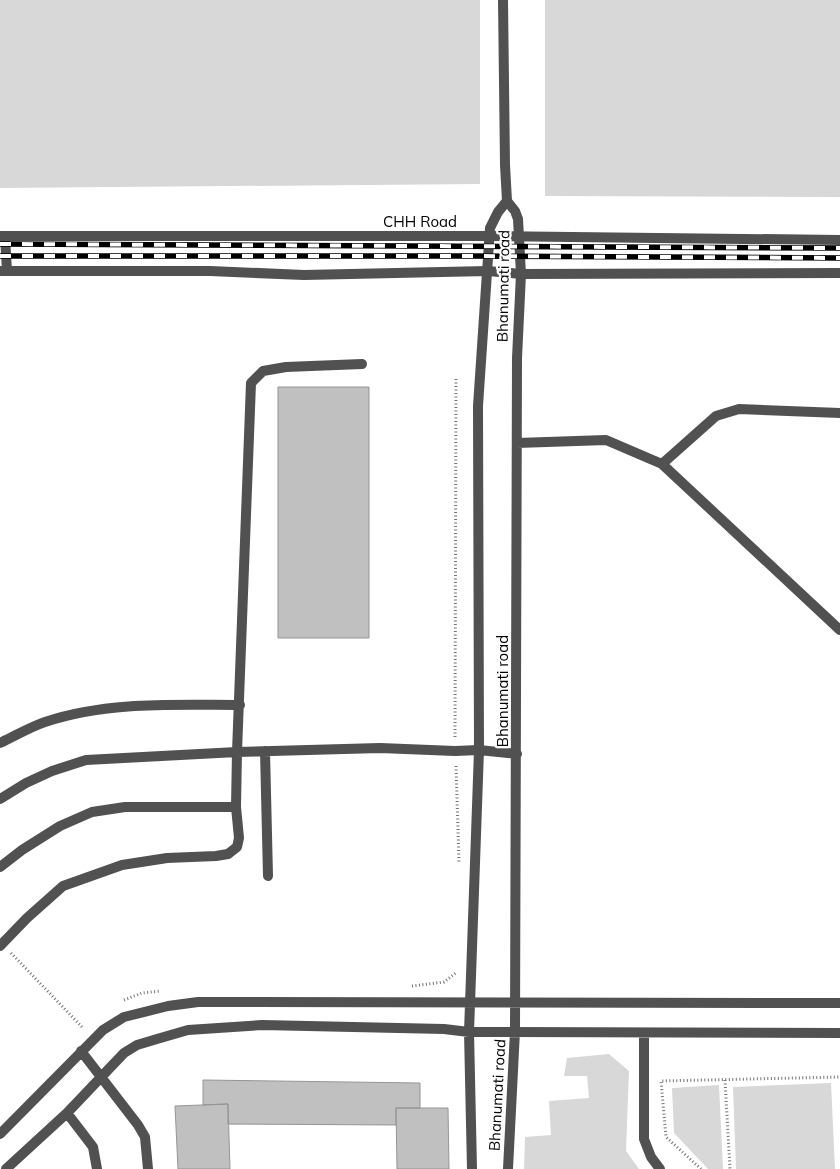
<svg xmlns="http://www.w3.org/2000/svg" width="840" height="1169" font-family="Mulish,sans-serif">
	<rect width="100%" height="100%" fill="#fff"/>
	<path fill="#d8d8d8" d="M0,0H480V184L0,188Z
		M545,0H840V197L545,196Z
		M609,1054L629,1071L626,1151L639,1169H524L525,1137L551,1135L549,1101L589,1098L587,1076H564L567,1058Z
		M831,1083L835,1169H736L733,1087Z
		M719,1085L723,1169H708L674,1133L672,1088Z"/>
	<path fill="#c0c0c0" stroke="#959595" d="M278,387H369V638H278Z
		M203,1080L420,1083V1108H396V1125L228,1124V1104L203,1105Z
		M228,1104L230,1169H178L175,1106Z
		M396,1108H448L449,1169H397Z"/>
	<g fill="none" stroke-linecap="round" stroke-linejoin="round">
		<path stroke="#737373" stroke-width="3" stroke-dasharray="1 2.5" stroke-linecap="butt" d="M455,737L456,379
			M456,766L459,862
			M11,953L83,1028
			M412,986L444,982L457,972
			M124,1000L142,993L161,991
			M725,1080L730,1169
			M701,1169L666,1137L661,1081L840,1077"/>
		<path stroke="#515151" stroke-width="10" d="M517,443L606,440L662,464L840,630
			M662,464L716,416L739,409L840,413
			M0,743C15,736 30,727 45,722C107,701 176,705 240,705
			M265,751L268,876
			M0,799L26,783L52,771L86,760L237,752L380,748L455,751L479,750L517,754
			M0,867L22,850L60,826L92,812L125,807H236
			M0,946L27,918L63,886L122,865L167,858L216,856L228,854L237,847L239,838L236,807L237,752L251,383L263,371L286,367L362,364
			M644,1034V1139L651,1157L660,1169
			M81,1051L138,1125L145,1137L148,1169
			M67,1113L93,1147L97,1169
			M0,1134L103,1030L124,1017L168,1006L198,1002L840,1003
			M6,1169L67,1113L124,1053L137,1045L157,1039L188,1030L262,1025L444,1029L469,1032L840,1033
			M472,1169L469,1032L479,750L478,406L490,228L498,212L507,201L515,211L518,219L521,274L517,358L515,1031L508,1169"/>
		<path stroke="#515151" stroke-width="10" d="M503,0L505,165L507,201
			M5,236L7,271"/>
		<path stroke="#515151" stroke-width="10" d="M0,236H489L840,240
			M0,271H210L304,275L488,271L521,274L840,273"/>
		<g stroke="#000" stroke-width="5.5">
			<path id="rail" d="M0,244L840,248
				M0,256H471L840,258"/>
		</g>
		<use href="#rail" stroke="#fff" stroke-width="4" stroke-dasharray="11" stroke-linecap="butt"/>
	</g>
	<g text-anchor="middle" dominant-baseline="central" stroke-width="4.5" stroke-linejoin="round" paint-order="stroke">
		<g font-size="15" fill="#000" stroke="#fff">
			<text x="420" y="221">CHH Road</text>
			<text transform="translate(503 286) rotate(-89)">Bhanumati road</text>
			<text transform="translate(502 691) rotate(-90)">Bhanumati road</text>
			<text transform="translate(497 1095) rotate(-87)">Bhanumati road</text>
		</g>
	</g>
</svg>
